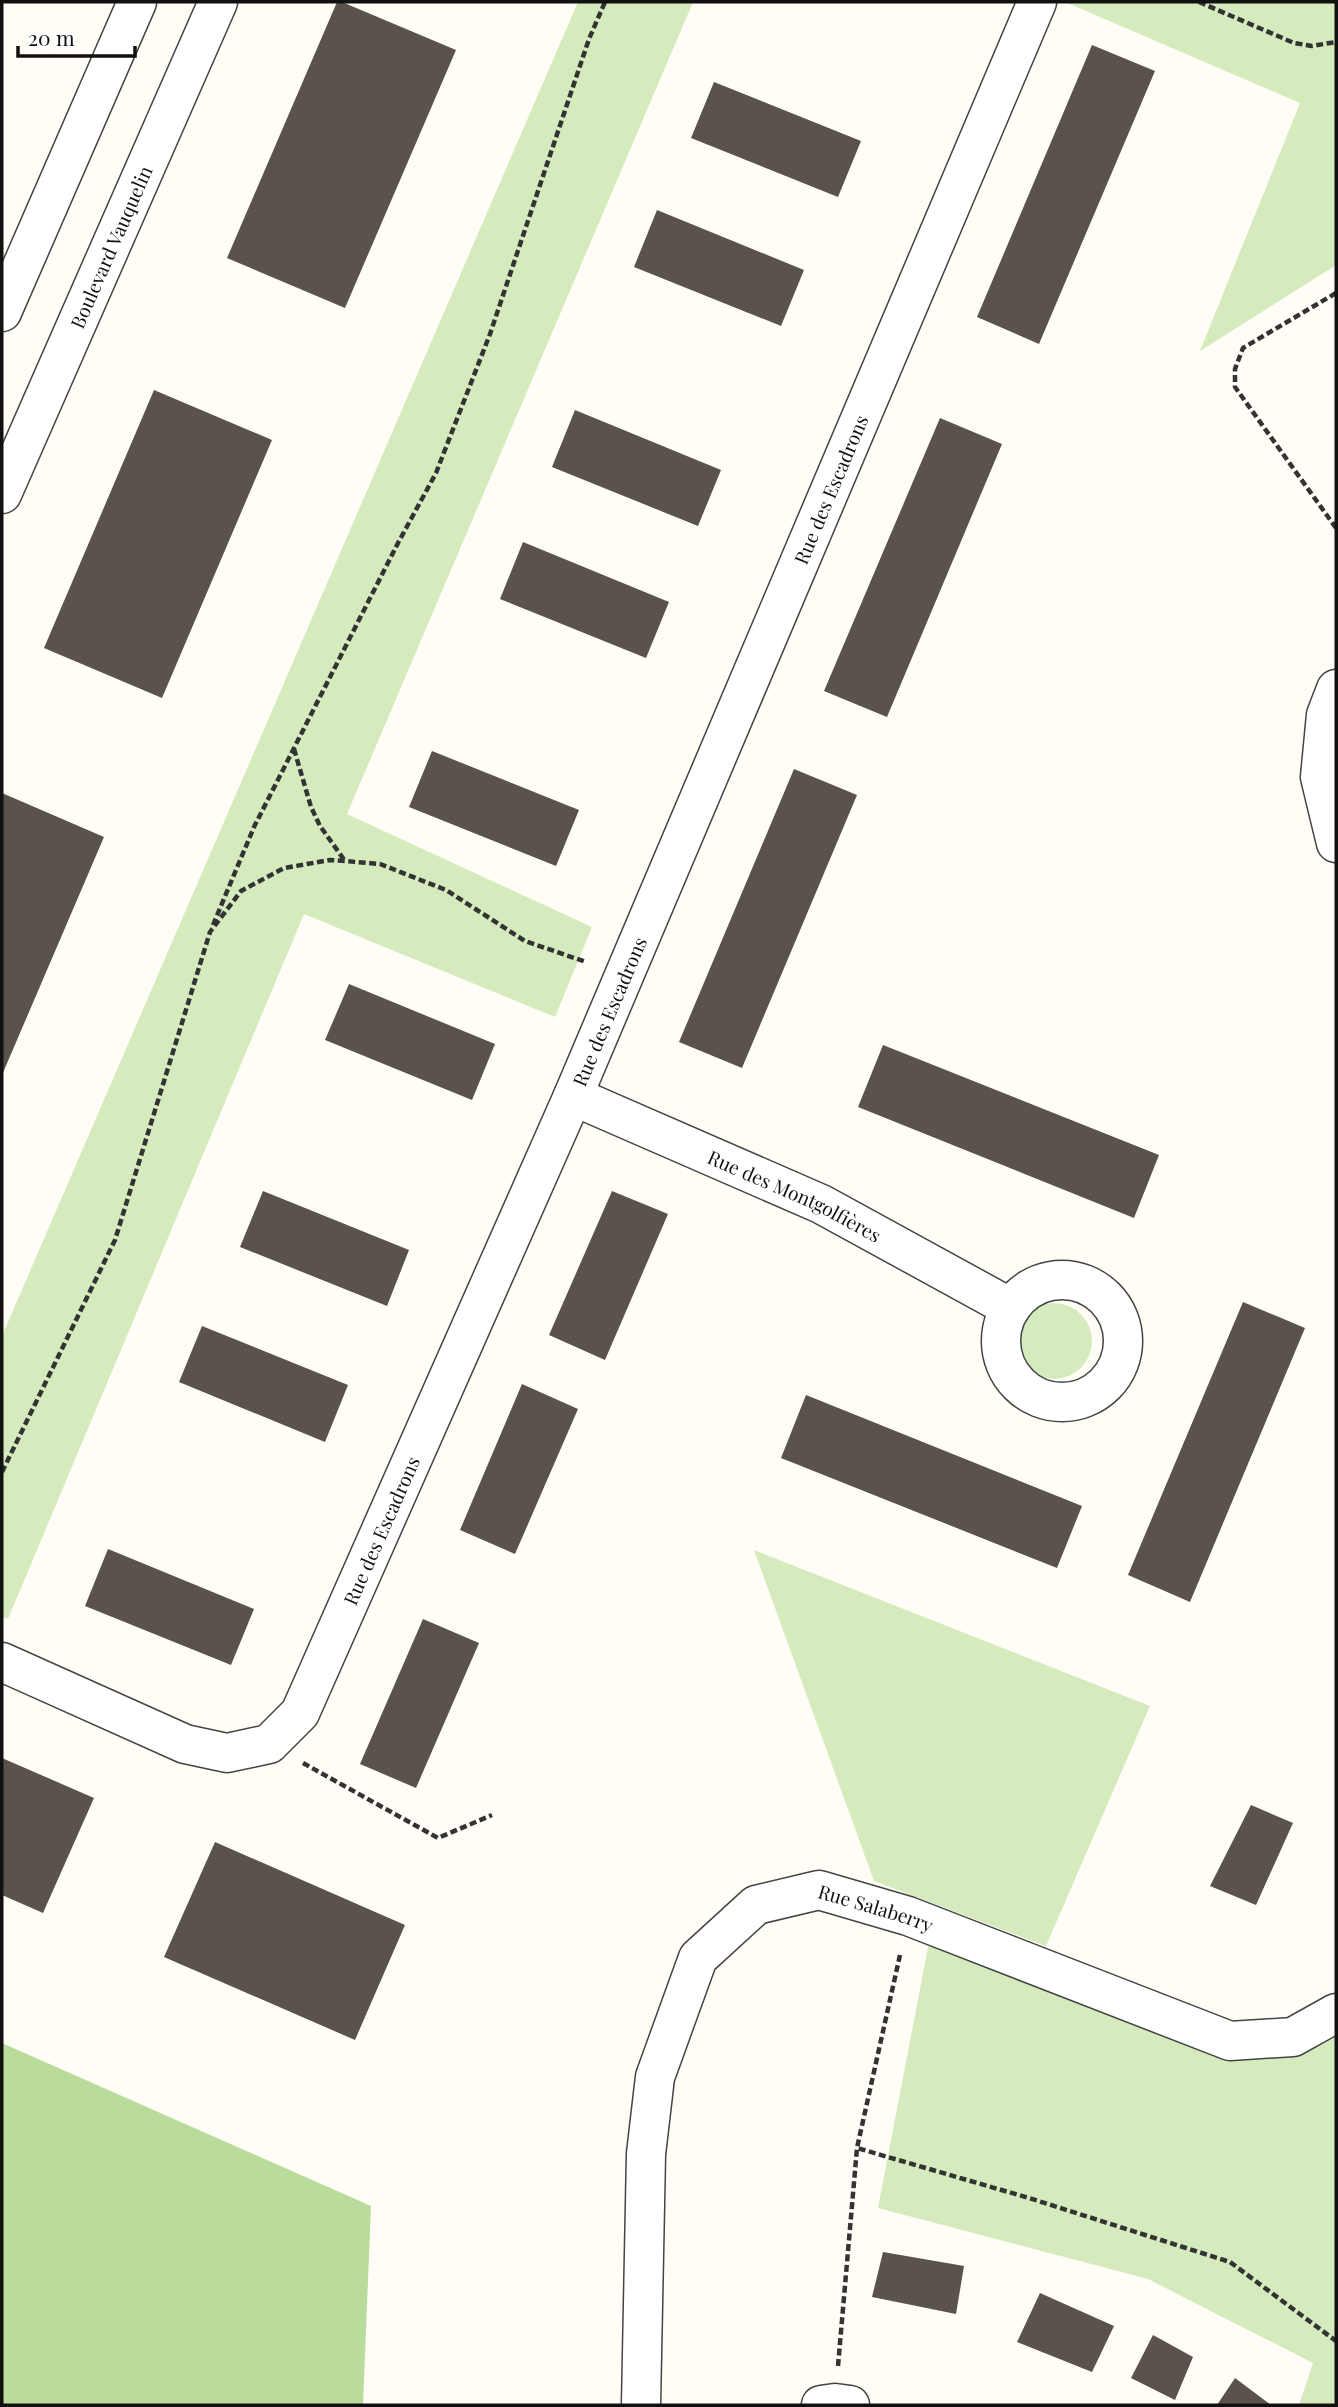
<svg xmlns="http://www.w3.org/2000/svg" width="1338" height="2407" font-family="'Playfair Display',serif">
	<rect width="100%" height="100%" fill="#fffdf5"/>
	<path fill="#d5ebbd" d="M578,2H693L347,814L592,927L555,1017L304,914L8,1619L2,1617V1336Z
		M1065,2H1336V265L1200,351L1300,103Z
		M1016 1341a38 38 0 1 1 76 0a38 38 0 1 1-76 0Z
		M754,1550L1150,1706L1046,1946L874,1881Z
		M930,1937L1244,2060L1312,2048L1336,2032V2405H1299L1313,2363L1148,2279L878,2208Z"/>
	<path fill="#b9dc9c" d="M2,2043L371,2206L363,2405H2Z"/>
	<path fill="#5a524d" d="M337,2H342L456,50L345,308L227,258Z
		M1092,45L1155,71L1039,344L977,317Z
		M714,82L861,141L838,197L691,138Z
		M657,210L804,270L781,326L634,267Z
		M154,390L272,440L162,698L44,648Z
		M575,410L721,470L698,526L552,467Z
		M940,418L1002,444L887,717L824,691Z
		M523,542L669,602L646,658L500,599Z
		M432,751L579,810L556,866L409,807Z
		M794,769L857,795L742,1068L679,1042Z
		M2,793L104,837L2,1075Z
		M349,984L495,1044L472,1100L325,1040Z
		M883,1045L1159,1155L1134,1218L858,1107Z
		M263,1191L409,1250L387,1306L240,1247Z
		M612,1191L668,1214L605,1360L549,1335Z
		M1243,1302L1305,1328L1190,1602L1128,1575Z
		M202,1326L348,1385L325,1442L179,1382Z
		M522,1384L578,1409L515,1554L460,1530Z
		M806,1395L1082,1506L1057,1568L781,1458Z
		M108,1549L254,1609L231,1665L85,1606Z
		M423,1619L479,1643L416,1788L360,1764Z
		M2,1758L94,1798L43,1913L2,1895Z
		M1251,1805L1293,1823L1256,1905L1210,1886Z
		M215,1842L405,1925L355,2040L164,1957Z
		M883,2252L964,2266L956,2314L872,2297Z
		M1040,2293L1114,2326L1092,2372L1017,2342Z
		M1153,2335L1193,2357L1175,2400L1131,2378Z
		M1235,2378L1271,2405H1217Z"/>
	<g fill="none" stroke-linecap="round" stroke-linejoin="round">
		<g stroke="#444" stroke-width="41">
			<g id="minor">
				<path d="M2,312L137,2"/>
				<path id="s1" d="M2,494L218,2"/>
				<path d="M1336,689L1326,715L1320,777L1336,843"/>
				<path id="s2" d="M573,1096L821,1204L1011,1308"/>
				<circle cx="1062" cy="1341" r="61"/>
				<path id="s3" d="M2,1662L185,1744L227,1753L269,1744L300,1713L573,1096L1037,2"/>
				<path id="s4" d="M641,2405L646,2154L655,2077L698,1958L756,1905L819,1890L908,1916L1230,2041L1293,2037L1336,2013"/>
				<path d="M821,2405L835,2403L850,2405"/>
			</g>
		</g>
		<path stroke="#333" stroke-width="4.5" stroke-dasharray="7 3.5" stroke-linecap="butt" d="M1199,2L1294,43L1312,46L1336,42
			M1336,293L1243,348L1235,369V387L1336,528
			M294,749L311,807L320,826L345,861
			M213,925L254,827L398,543L436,473L490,334L589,39L605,2
			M2,1472L115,1240L210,932L241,891L284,868L330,860L345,861L380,864L446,890L525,941L586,962
			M303,1763L438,1838L492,1815
			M900,1955L857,2148L1029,2198L1230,2262L1336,2341
			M838,2366L857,2148"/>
		<use href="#minor" stroke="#fff" stroke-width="38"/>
	</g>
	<g text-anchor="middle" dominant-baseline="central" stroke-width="7" stroke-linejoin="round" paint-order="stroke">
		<g font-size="19" fill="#111" stroke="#fff">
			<text stroke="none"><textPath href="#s1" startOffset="270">Boulevard Vauquelin</textPath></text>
			<text stroke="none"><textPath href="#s3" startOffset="1664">Rue des Escadrons</textPath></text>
			<text stroke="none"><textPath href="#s3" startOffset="1097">Rue des Escadrons</textPath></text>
			<text stroke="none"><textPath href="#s2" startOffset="243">Rue des Montgolfières</textPath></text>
			<text stroke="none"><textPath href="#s3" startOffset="530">Rue des Escadrons</textPath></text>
			<text stroke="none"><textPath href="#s4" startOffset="658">Rue Salaberry</textPath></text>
		</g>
	</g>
	<rect width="1338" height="2407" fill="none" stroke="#111111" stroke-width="7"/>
	<path d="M18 46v10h117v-10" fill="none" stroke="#111111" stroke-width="3.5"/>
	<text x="28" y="46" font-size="21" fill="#111111" stroke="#ffffff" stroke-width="5" paint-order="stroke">20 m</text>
</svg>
